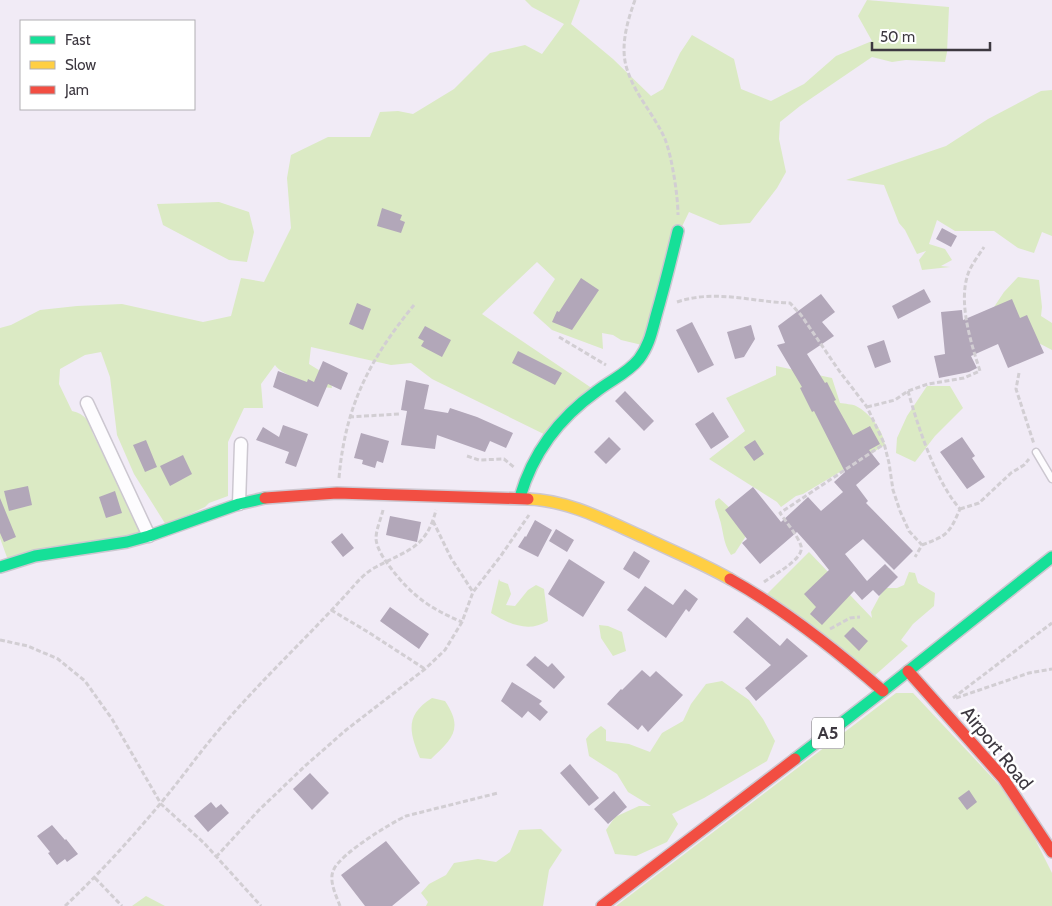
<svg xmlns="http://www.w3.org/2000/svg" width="1052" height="906" font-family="Cabin,sans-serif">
	<rect width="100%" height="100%" fill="#f1ebf6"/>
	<path fill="#dbeac4" d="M525,0H580L571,24L613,59L651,96L663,89L680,53L692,35L734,59L741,89L771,101L804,84L836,56L872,41L858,16L867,0L949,7L947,52L945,62L906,60L892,62L872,57L800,106L780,122L779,139L786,172L777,188L750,223L720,225L689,212L673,245L642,345L621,340L613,335L602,333L603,349L552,330L533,313L555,279L537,262L482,314L599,393L554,439L432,379L411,363L391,365L311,347L309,364L330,377L332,388C319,387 281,376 275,365L261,384L263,408H244L228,442V496L209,503L205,507L166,525L134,474L117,435L110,377L101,352L85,355L60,369L59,384L72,411C85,414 90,421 93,434L143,533L9,563L0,538V328L11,325L40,310L77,306L122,304L203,322L231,316L241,278L264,282L291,228L287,178L291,155L328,137H370L380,112L398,111L413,114L454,89L490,53L525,45L542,54L564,24L532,7Z
		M1052,90V236L1042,232L1034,253L1018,248L994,231H955L937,220L929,244L945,249L952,260L941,266L950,267L922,270L919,260L926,251L917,254L905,230L899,223L884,185L846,180L946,146L988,119L1041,91Z
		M219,202L249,212L254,232L247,262L229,260L163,225L157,204Z
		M1018,277L1039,280L1042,307L1041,316L1052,323V350L1029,338L992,310L1004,292Z
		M776,366L832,378L840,403C845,404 852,404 856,406C870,413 883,430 885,445L803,494L796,496L781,507L777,502L709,459L745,431L726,398L776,375Z
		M927,386H950L963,408L935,436L915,462L896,453L897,438L907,416Z
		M719,498L742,519L746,536L735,553L731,555C722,541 724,531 719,517C718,511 715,508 715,501Z
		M809,552L872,618L871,612L884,588H897L904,585L909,572L915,573L918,583L935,593L934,606L913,624L901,640L908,646L873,677L764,597Z
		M499,579L500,581L508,584L511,594L506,605L515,606L528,590L536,585L544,589L548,621C528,633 509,624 491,613Z
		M599,625L608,626L622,632L626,651L613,656L601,638Z
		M722,681L749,700L763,719L775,741L767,761L704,798L672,814L678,824L667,842L636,856L615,854L606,830L615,817L639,806H651L628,792L617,774L589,756L586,739L590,734L601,726L606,730V741L629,744L650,752L662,733L683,721L691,704L706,684Z
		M896,693H913L1001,787L1035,839L1052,873V906H616Z
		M432,698L445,701C464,729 452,739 431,759L420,758C409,732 405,715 432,698Z
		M541,829L562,850L549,870L543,906H426L428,902L421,893L429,884L446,875L454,863L478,859L496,862L510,852L519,830Z
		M146,896L165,906H132Z"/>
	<path fill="#b2a7b9" d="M382,208L402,215L400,220L405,222L401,233L377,226Z
		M942,228L957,236L951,247L936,239Z
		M581,278L599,290L572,330L552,322L557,311L559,312Z
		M924,289L931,302L898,319L892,306Z
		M821,294L835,312L822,322L834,336L807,354L825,383L827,382L836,400L834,401L853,435L870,426L880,444L869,450L880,464L856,485L868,501L866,503L913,551L894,570L863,539L845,554L867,581L885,564L898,577L879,596L873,590L862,600L854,591L822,625L810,614L816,607L804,594L829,570L814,551L797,532L760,564L742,543L747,539L725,510L753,487L781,522L808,497L821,511L843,492L834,482L845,472L814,411L812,412L800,388L802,387L777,345L785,343L778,326Z
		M1012,299L1020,318L1027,315L1044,353L1008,368L998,344L971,356L977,368L969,372L939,378L934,356L945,354L941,312L962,310L963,320Z
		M357,303L371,309L363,330L349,324Z
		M692,322L714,365L698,373L676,330Z
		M751,325L755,339L744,357L735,359L727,332Z
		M425,326L451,340L442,357L421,346L424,341L418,338Z
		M884,340L891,362L875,368L867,346Z
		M518,351L562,373L555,385L512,363Z
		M323,361L348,373L341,390L328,384L318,407L273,387L278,371L307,382L308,379L314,382Z
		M406,380L429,385L424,409L448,413L450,408L477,417L513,433L506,448L490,441L485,452L437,435L435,449L401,445L407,411L401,410Z
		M625,391L654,421L644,431L615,401Z
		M713,412L729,437L711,449L695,424Z
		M283,425L308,434L296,467L285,463L289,452L256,440L263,427L279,437Z
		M361,433L389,441L383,463L377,461L375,468L362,464L363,460L354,458Z
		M609,437L621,449L606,464L594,452Z
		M962,437L975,456L972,458L985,477L967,489L940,452Z
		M146,440L157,467L145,472L133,445Z
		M755,440L764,454L754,461L744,447Z
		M183,455L192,474L170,486L160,466Z
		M28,486L32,505L9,511L4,491Z
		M115,491L122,513L106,518L99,497Z
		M0,498L16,537L4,542L0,533Z
		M390,516L421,522L417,542L386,535Z
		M535,520L552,530L538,557L518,547L525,536L526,537Z
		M556,529L574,540L567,552L549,541Z
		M342,533L354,548L343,557L331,542Z
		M634,551L650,561L639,579L623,569Z
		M569,559L605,582L583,617L548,594Z
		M645,586L673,605L685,589L698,599L689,612L686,609L666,638L627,610Z
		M390,607L429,634L419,649L380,621Z
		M747,617L780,646L787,638L808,656L756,701L745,688L771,665L733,632Z
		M853,627L868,641L859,651L844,636Z
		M535,656L548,667L552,663L565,677L554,689L526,665Z
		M642,670L650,677L656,671L683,695L648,732L642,725L638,730L607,704L621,689L622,690Z
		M512,682L542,701L539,704L548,712L540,721L528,711L522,718L501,701Z
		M570,764L599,798L589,806L560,773Z
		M310,773L329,793L312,810L293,789Z
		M969,790L977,802L967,810L958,798Z
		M614,791L627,807L608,824L594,809Z
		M211,802L216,808L221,804L229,813L208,832L194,816Z
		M52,825L65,840L66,839L78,854L67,862L65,859L57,865L48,853L50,852L37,836Z
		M386,841L420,883L392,906H365L341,875Z"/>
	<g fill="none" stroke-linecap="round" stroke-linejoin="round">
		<g stroke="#ccc7d0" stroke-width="9">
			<path id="lane" d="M1036,452L1052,479"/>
		</g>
		<g stroke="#ccc7d0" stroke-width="15">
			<path id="street" d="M87,403L149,536
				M239,504L241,444"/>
		</g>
		<g stroke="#ccc7d0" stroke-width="14">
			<path id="fast" d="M520,497C533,452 559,418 597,391C611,380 628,373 639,359C649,346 652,331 656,316C664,288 671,260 678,231
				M0,567L35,556L127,542L149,536L239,504L265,498
				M795,759L883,691L1052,557"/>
		</g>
		<g stroke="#ccc7d0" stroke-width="14">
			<path id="slow" d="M528,499C568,500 607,521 643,537C672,551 702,563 730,579"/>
		</g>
		<g stroke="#ccc7d0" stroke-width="14">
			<path id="jam" d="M265,498L337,493L528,499
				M730,579C784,609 836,650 883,691
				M908,671L1003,778L1052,852
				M602,906L795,759"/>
		</g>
		<path stroke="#d2ced3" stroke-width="3" stroke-dasharray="5 2.5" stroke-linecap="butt" d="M635,0C627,22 619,49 628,72C636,96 655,116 665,139C672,157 678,196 678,215
			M677,302C715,289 752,302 790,303L801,315L840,372L867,407L884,443L889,463L893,490L900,511L909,531L922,545L915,557
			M559,337L606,365
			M1019,373L1016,389L1034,444
			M908,391C918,427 936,482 960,509C949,534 948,535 922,545
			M867,407L895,400L908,391L928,384L964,378L980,371C971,343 958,303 968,274C971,265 979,255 984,247
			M349,417L399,414
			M467,456L479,460L504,459L515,468
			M339,478C345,407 369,360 414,305
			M960,509L979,503L1011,473L1024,465L1029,459
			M383,510C381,519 376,529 376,539C377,549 384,559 390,567C411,595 429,608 462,622
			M433,521L451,558L473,592
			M764,582C773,575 805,559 801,546C798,536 786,522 780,513L884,444
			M331,610L368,632L425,669
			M830,629L850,618L860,617
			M0,640L28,646L58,659L85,681L112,719L161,804L204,843L261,906
			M953,698L1052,623
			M956,698L1029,673L1052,669
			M216,857L259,810L305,766L346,730L425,669L445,650L462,622L473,592L500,557L529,515
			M95,878L122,906
			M65,906C99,874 130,840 160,804C182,778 201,750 224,724C264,677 310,635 351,589C358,581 366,572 376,567C407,550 426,549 436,510
			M340,906C336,895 328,880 334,869C342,853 389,824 406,816L498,793"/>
		<use href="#lane" stroke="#fdfcfe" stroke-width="6"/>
		<use href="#street" stroke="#fdfcfe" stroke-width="12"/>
		<use href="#fast" stroke="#16e098" stroke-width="11"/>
		<use href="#slow" stroke="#ffcf43" stroke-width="11"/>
		<use href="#jam" stroke="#f24e42" stroke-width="11"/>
	</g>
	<g text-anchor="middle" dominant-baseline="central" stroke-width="5" stroke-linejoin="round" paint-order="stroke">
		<rect fill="#fff" stroke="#777479" stroke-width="1" x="812" y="717.5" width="32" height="31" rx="4"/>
		<g font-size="18" font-weight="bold" fill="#3d3840">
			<text x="828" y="733">A5</text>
		</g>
		<g font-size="19" fill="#3d3840" stroke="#fff">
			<text transform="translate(997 748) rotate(51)">Airport Road</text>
		</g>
	</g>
	<rect x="20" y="20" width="175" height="90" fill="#ffffff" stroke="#b1afb3"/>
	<rect x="30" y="36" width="25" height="8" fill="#16e098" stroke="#b1afb3"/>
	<text x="65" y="45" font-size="15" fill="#3d3840">Fast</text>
	<rect x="30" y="61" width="25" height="8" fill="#ffcf43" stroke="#b1afb3"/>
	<text x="65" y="70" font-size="15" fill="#3d3840">Slow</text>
	<rect x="30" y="86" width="25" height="8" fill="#f24e42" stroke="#b1afb3"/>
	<text x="65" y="95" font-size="15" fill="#3d3840">Jam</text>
	<path d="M872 42v8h118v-8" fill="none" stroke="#3d3840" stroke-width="2.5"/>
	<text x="880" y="42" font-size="15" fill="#3d3840" stroke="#ffffff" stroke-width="4" paint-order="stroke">50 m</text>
</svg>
